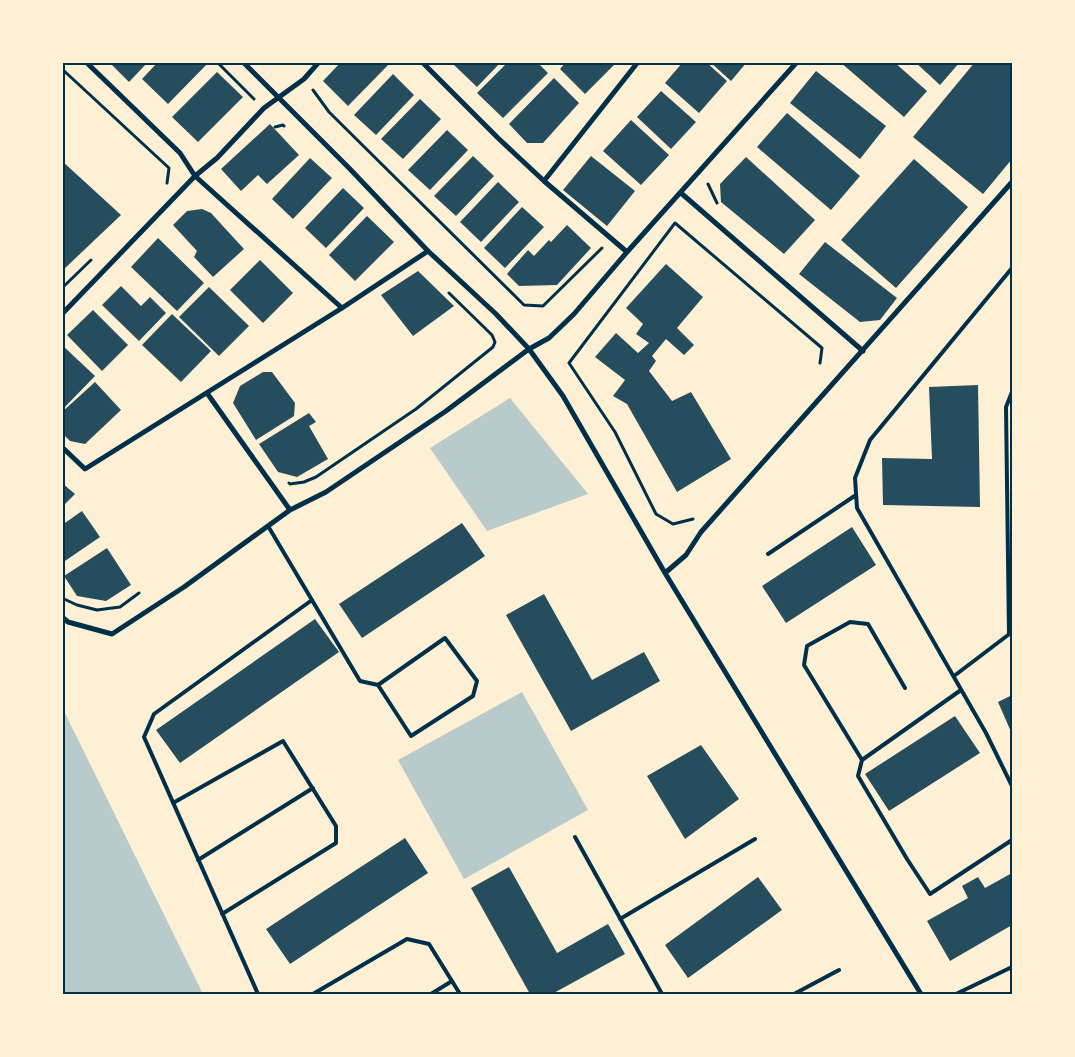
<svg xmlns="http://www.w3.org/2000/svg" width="1075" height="1057" font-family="'Source Sans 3',sans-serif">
	<rect width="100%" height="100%" fill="#fdf0d5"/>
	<path fill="#b9caca" d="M510,398L588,494L487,531L430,448Z
		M522,692L588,810L464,879L398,760Z
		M62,709H63L203,994H63Z"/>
	<path fill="#264d5e" d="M109,62H148L129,82Z
		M158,62H209L168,104L142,79Z
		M341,62H391L348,106L323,81Z
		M456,62H501L477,87L454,65Z
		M508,62H537L548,73L503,118L477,93Z
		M566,62H617L585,94L560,69Z
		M683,62H706L727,81L699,113L665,83Z
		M710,62H747L731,81Z
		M840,62H894L927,91L904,117Z
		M915,62H960L940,85Z
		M975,62H1012V159L983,194L913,137Z
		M816,71L886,126L860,159L790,103Z
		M217,72L243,97L198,142L172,117Z
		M393,74L414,95L376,135L354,115Z
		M554,78L579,103L543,143H527L509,124Z
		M661,91L696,122L671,149L637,117Z
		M420,99L441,119L403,159L381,139Z
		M787,113L860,176L831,210L757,147Z
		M631,120L669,155L641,185L603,151Z
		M270,124L299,155L267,184L258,175L241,191L221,169Z
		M447,130L468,150L430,190L408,170Z
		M473,156L494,176L456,216L434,196Z
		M591,156L635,191L607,226L563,190Z
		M746,157L815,220L784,254L721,202L720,184Z
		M310,158L332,178L293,219L272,199Z
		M914,159L968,207L896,288L841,240Z
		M62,161L121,215L62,271Z
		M498,182L519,202L481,242L460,222Z
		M343,188L364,208L326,248L305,228Z
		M522,207L544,227L505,268L484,248Z
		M202,209L211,213L244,249L213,277L194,257L197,251L173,225L187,211Z
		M367,216L394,242L355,281L329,255Z
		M567,225L591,248L557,285L519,286L507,274L528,250L534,256L549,240L551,242Z
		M158,238L204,283L177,311L131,267Z
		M825,242L897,298L880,320L860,322L799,274Z
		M260,260L293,293L263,323L230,290Z
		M666,264L703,297L677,328L694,345L684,355L666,339L652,356L656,361L649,371L672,401L691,392L731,459L677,492L627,404L613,396L625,380L595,357L616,333L638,353L649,343L636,334L643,324L626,308Z
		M418,271L454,306L413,336L381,295Z
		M121,286L141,306L150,297L166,313L139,341L102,305Z
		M209,287L249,326L219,356L179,317Z
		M93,310L128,345L102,371L67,335Z
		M172,314L211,351L181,382L142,345Z
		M62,345L95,376L62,410Z
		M263,372H272L295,403L294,416L256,440L233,403L240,386Z
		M95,382L121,410L85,444L70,441L62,433V412Z
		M978,385L980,507L883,505L882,458L932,459L929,387Z
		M309,413L316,422L309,426L328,459L297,477L278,472L259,444Z
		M62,483L75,494L62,507Z
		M82,511L100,537L62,563V525Z
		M462,523L485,556L362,638L339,604Z
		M852,527L876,565L786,623L762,586Z
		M107,548L131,585L106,601L77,596L64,576Z
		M544,594L592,680L644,652L660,681L571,731L506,615Z
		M315,619L339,652L180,763L156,730Z
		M1012,695V734L998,702Z
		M955,716L980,753L889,811L865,774Z
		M701,745L739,799L685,839L647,776Z
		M405,838L428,873L290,964L266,929Z
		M509,867L557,953L608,924L625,954L552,994H530L471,888Z
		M1012,873V925L950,961L927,921L968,898L962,886L978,877L985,888Z
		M758,877L782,910L688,978L665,945Z"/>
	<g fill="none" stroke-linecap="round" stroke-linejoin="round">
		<path stroke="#003049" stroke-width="3" d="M217,62L254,99
			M62,69L169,168L167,183
			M313,90L329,112L524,305L543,306L602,248
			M275,127L283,125L284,126
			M708,184L717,203
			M62,288L91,260
			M289,483L290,484L304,482L316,477L416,409L493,347L495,342L492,335L449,293
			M693,519L673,524L656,514L615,432L569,363L675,223L822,348L820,363
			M62,598L77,605L97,610L120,607L139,593"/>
		<path stroke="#003049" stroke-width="4" d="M1012,268L870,440L855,478L857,508L986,733L1012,786
			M268,526L360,681L378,685L411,736L473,696L477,681L445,638L378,685
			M768,554L856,495
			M1009,634L1006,407L1012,392
			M954,676L1012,632
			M905,688L868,624L850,622L807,646L804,665L862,760L961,690
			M862,760L858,776L907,859L930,894L1012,840
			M173,803L283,741L336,826V843L222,914
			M575,837L662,994
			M198,860L313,788
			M620,919L755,839
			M258,994L144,737L154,714L312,600
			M313,994L407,939L429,944L460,994
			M431,994L452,981
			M794,994L839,970
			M956,994L1012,967"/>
		<path stroke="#003049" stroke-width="5" d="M86,62L180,153L195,176L342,308
			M243,62L349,168L428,251L496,314L529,349L563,396L665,573L921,994
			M422,62L498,138L544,181L627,252
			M544,181L638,62
			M681,193L863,351
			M62,314L195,176L217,158L264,108L304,79L319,62
			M207,393L290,510
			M62,447L85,469L342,308L428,251
			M665,573L686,555L701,532L1012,182
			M62,617L68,622L112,634L184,587L290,510L326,492L446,411L529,349L549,338L574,314L627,252L797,62"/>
	</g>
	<rect width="1075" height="1057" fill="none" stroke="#fdf0d5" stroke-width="128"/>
	<rect x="64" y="64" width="947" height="929" fill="none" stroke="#003049" stroke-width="2"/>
</svg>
